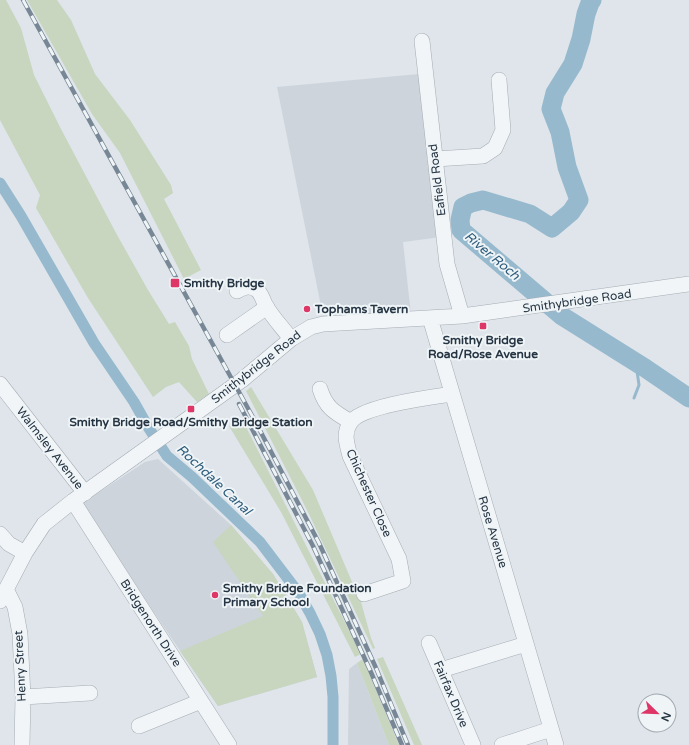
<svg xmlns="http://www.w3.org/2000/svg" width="689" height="745" font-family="'Varela Round',sans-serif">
	<rect width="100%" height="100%" fill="#dfe5ea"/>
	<path fill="#cdd4dc" d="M419,74L441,237L403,242L411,315L324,321L277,87Z
		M158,459L231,525L273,574L302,622L317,677L218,706L157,617L83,503L145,462Z
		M357,663L389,745H348L349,669Z"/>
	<path fill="#c8d5bf" d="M0,0H6L21,28L34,75L61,129L116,233L148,290L169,324L175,322L189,346L192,359L209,394L197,402L179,382L166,387L153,397L88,298L36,208L40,195L0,120Z
		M27,0H57L71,20L95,74L130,120L171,185L173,193L164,199L201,270L184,279L120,153L92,114Z
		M251,387L313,490L355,589L361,597V602L371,638L375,648L373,649L308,512L246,391Z
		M242,419L361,654L355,657L281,512L229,426Z
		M231,525L273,574L302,622L317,677L218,706L180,651L263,616L213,542Z
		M383,657L422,745H414L377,659Z
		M363,659L399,745H389L357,663Z"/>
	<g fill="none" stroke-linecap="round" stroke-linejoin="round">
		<path stroke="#96b9ce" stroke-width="3" d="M634,398L639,385L637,371L638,364"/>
		<path stroke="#96b9ce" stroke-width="11" d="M0,183L21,216L94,343L134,402L148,427L167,456L192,477L260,542L298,592L310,613L320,634L327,655L331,676L333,697V745"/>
		<path stroke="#96b9ce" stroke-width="19" d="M592,0L590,3L586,14L581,39L573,64L555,93L551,109L560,132L567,167L579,200L571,212L552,228L530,214L483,200L471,203L463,207L460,220L461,230L562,316L645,368L689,398"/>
		<g stroke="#a4adb5" stroke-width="16">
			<path id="minor" d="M422,41L447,264L462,316
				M435,159L483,156L495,148L503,130L499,80
				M237,291C244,287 250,285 257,290C262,294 263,301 266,306C273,318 283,328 291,339
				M430,318L556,745
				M227,335L267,307
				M0,384L85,493
				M320,389C326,408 334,412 351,422
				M73,501L229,745
				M0,534L9,544L25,553
				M6,589L15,607L20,634L23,697L22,745
				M364,594L403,581L399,559L350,456C347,444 343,434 350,423C360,406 432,397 452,394
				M0,601L25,553L44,524L73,501L242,380L291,339L311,327L323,324L462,316L689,284
				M429,643L473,745
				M441,670L526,644
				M23,697L90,693
				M139,726L201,701
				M502,745L551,729"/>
		</g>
		<use href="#minor" stroke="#f2f5f8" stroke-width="15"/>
		<g stroke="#778795" stroke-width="4.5">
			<path id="rail" d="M23,0L255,421L319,543L376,668L408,745
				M239,404L313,546L370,670L402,745"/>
		</g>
		<use href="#rail" stroke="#eff4f7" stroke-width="3" stroke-dasharray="9" stroke-linecap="butt"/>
	</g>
	<g fill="#dd3667" stroke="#eff4f7" stroke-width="1.5">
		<rect x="170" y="278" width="10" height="10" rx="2"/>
		<circle cx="307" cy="309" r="4"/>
		<rect x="479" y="322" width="8" height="8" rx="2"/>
		<rect x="187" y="405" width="8" height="8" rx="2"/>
		<circle cx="215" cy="595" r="4"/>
	</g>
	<g text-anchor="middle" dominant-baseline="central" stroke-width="4" stroke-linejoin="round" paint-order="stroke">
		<g font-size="12" fill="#263543" stroke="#eff4f7">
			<text transform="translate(437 180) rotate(-97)">Eafield Road</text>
			<text transform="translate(577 301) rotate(-8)">Smithybridge Road</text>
			<text transform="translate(256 367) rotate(-38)">Smithybridge Road</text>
			<text transform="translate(50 448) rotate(52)">Walmsley Avenue</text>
			<text transform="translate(369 493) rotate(66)">Chichester Close</text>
			<text transform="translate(493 532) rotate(73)">Rose Avenue</text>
			<text transform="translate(151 623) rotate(57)">Bridgenorth Drive</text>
			<text transform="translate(20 666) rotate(-93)">Henry Street</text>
			<text transform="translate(451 694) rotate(67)">Fairfax Drive</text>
		</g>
		<g font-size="12" font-weight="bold" fill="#263543" stroke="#eff4f7" text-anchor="start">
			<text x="184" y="283">Smithy Bridge</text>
			<text x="315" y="309">Tophams Tavern</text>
			<text x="483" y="340" text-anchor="middle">Smithy Bridge<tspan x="483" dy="14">Road/Rose Avenue</tspan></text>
			<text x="191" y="422" text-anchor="middle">Smithy Bridge Road/Smithy Bridge Station</text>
			<text x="223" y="588">Smithy Bridge Foundation<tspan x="223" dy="14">Primary School</tspan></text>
		</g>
		<g font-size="13" font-style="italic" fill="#2c5b7b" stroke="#eff4f7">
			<text transform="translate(492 256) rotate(40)">River Roch</text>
			<text transform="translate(214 480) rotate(43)">Rochdale Canal</text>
		</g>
	</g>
	<g transform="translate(657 713) rotate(113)"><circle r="19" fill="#eff4f7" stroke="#9fa8af"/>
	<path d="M0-3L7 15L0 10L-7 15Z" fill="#dd3667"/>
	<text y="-6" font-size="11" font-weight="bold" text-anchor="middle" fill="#263543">N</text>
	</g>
</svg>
